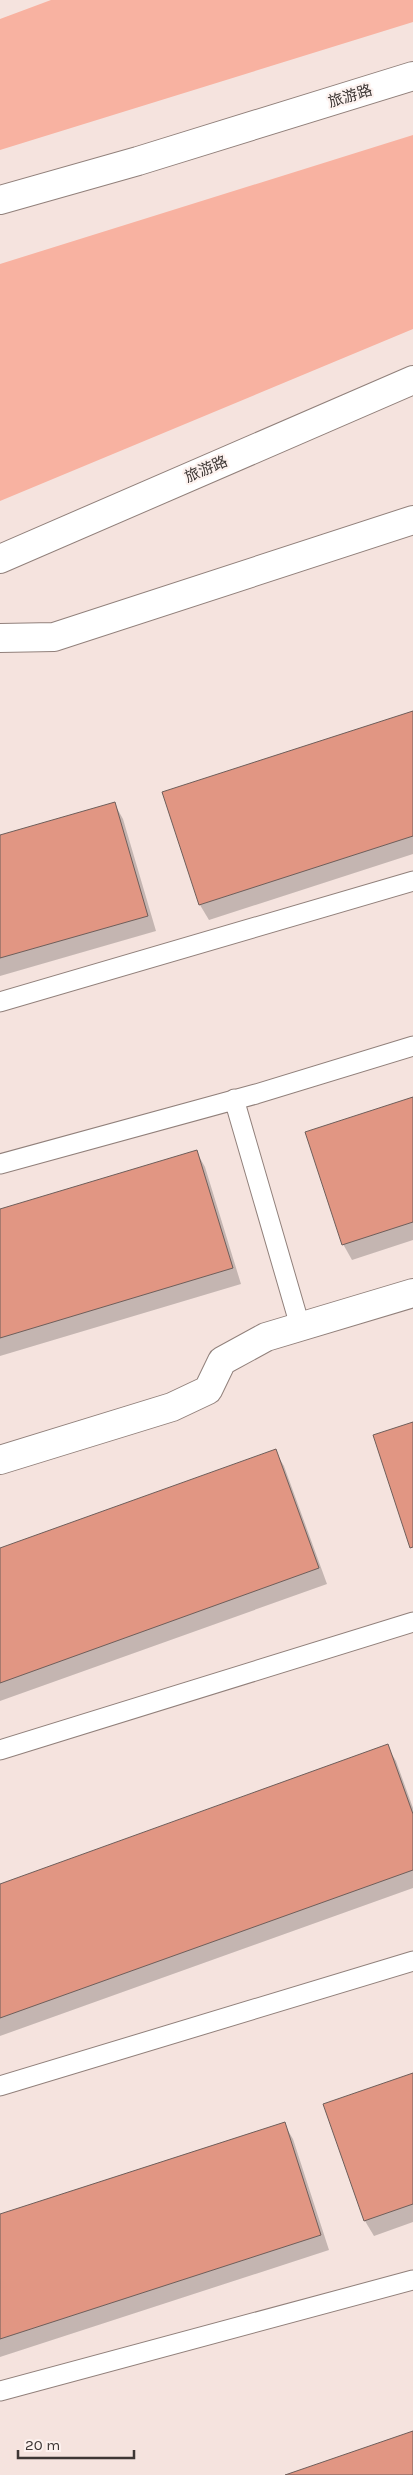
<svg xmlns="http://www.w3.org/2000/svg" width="413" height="2475" font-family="Karla,'Noto Sans SC',sans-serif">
	<rect width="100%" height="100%" fill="#f5e3de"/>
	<path fill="#f8b2a1" d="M51,0H413V22L0,150V19Z
		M413,135V329L0,501V264Z"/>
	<path fill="#0003" d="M413,712V854L209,920L200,905L163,793Z
		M114,803L123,819L156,931L0,976V836Z
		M413,1099V1240L352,1260L343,1244Z
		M196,1151L205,1167L241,1284L0,1356V1211Z
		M275,1451L284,1466L327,1584L0,1701V1550Z
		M387,1746L396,1761L413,1808V1888L0,2036V1885Z
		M413,2074V2222L374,2236L365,2221Z
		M284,2124L293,2139L329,2250L0,2357V2215Z"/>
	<path fill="#e19683" stroke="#6e5e5a" d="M413,711V836L199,905L162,792Z
		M115,802L148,916L0,958V835Z
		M413,1097V1222L342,1245L305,1132Z
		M197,1150L233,1268L0,1338V1209Z
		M413,1422V1547L410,1548L373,1435Z
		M276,1449L319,1568L0,1683V1548Z
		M388,1744L413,1814V1870L0,2018V1884Z
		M413,2073V2204L364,2221L323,2104Z
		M285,2122L321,2235L0,2339V2214Z
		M413,2431V2475H285Z"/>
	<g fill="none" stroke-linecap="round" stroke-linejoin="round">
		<g stroke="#91807b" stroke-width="21">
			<path id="service" d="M0,1002L413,881
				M234,1099L300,1326
				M0,1164L256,1094L413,1046
				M0,1750L413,1622
				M0,2086L413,1961
				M0,2391L413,2280"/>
		</g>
		<g stroke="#91807b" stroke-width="30">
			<path id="minor" d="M0,1460L172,1407L208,1390L222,1361L266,1337L413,1293"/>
		</g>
		<g stroke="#91807b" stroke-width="30">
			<path id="tertiary" d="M0,638L54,637L413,520"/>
		</g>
		<g stroke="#91807b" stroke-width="30">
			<path id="primary" d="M0,200L138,161L413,76
				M0,559L413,380"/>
		</g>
		<use href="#service" stroke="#fff" stroke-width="19"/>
		<use href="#minor" stroke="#fff" stroke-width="28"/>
		<use href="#tertiary" stroke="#fff" stroke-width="28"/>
		<use href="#primary" stroke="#fff" stroke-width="28"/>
	</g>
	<g text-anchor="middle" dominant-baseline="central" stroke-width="4.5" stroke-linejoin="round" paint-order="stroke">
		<g font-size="15" fill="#3e3735" stroke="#fdf2ef">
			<text transform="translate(350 96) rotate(-17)">旅游路</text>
			<text transform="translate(206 469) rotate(-23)">旅游路</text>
		</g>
	</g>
	<path d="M18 2450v8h116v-8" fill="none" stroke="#3e3735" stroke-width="2.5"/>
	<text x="25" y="2450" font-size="15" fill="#3e3735" stroke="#fdf2ef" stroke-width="4" paint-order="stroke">20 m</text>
</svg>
